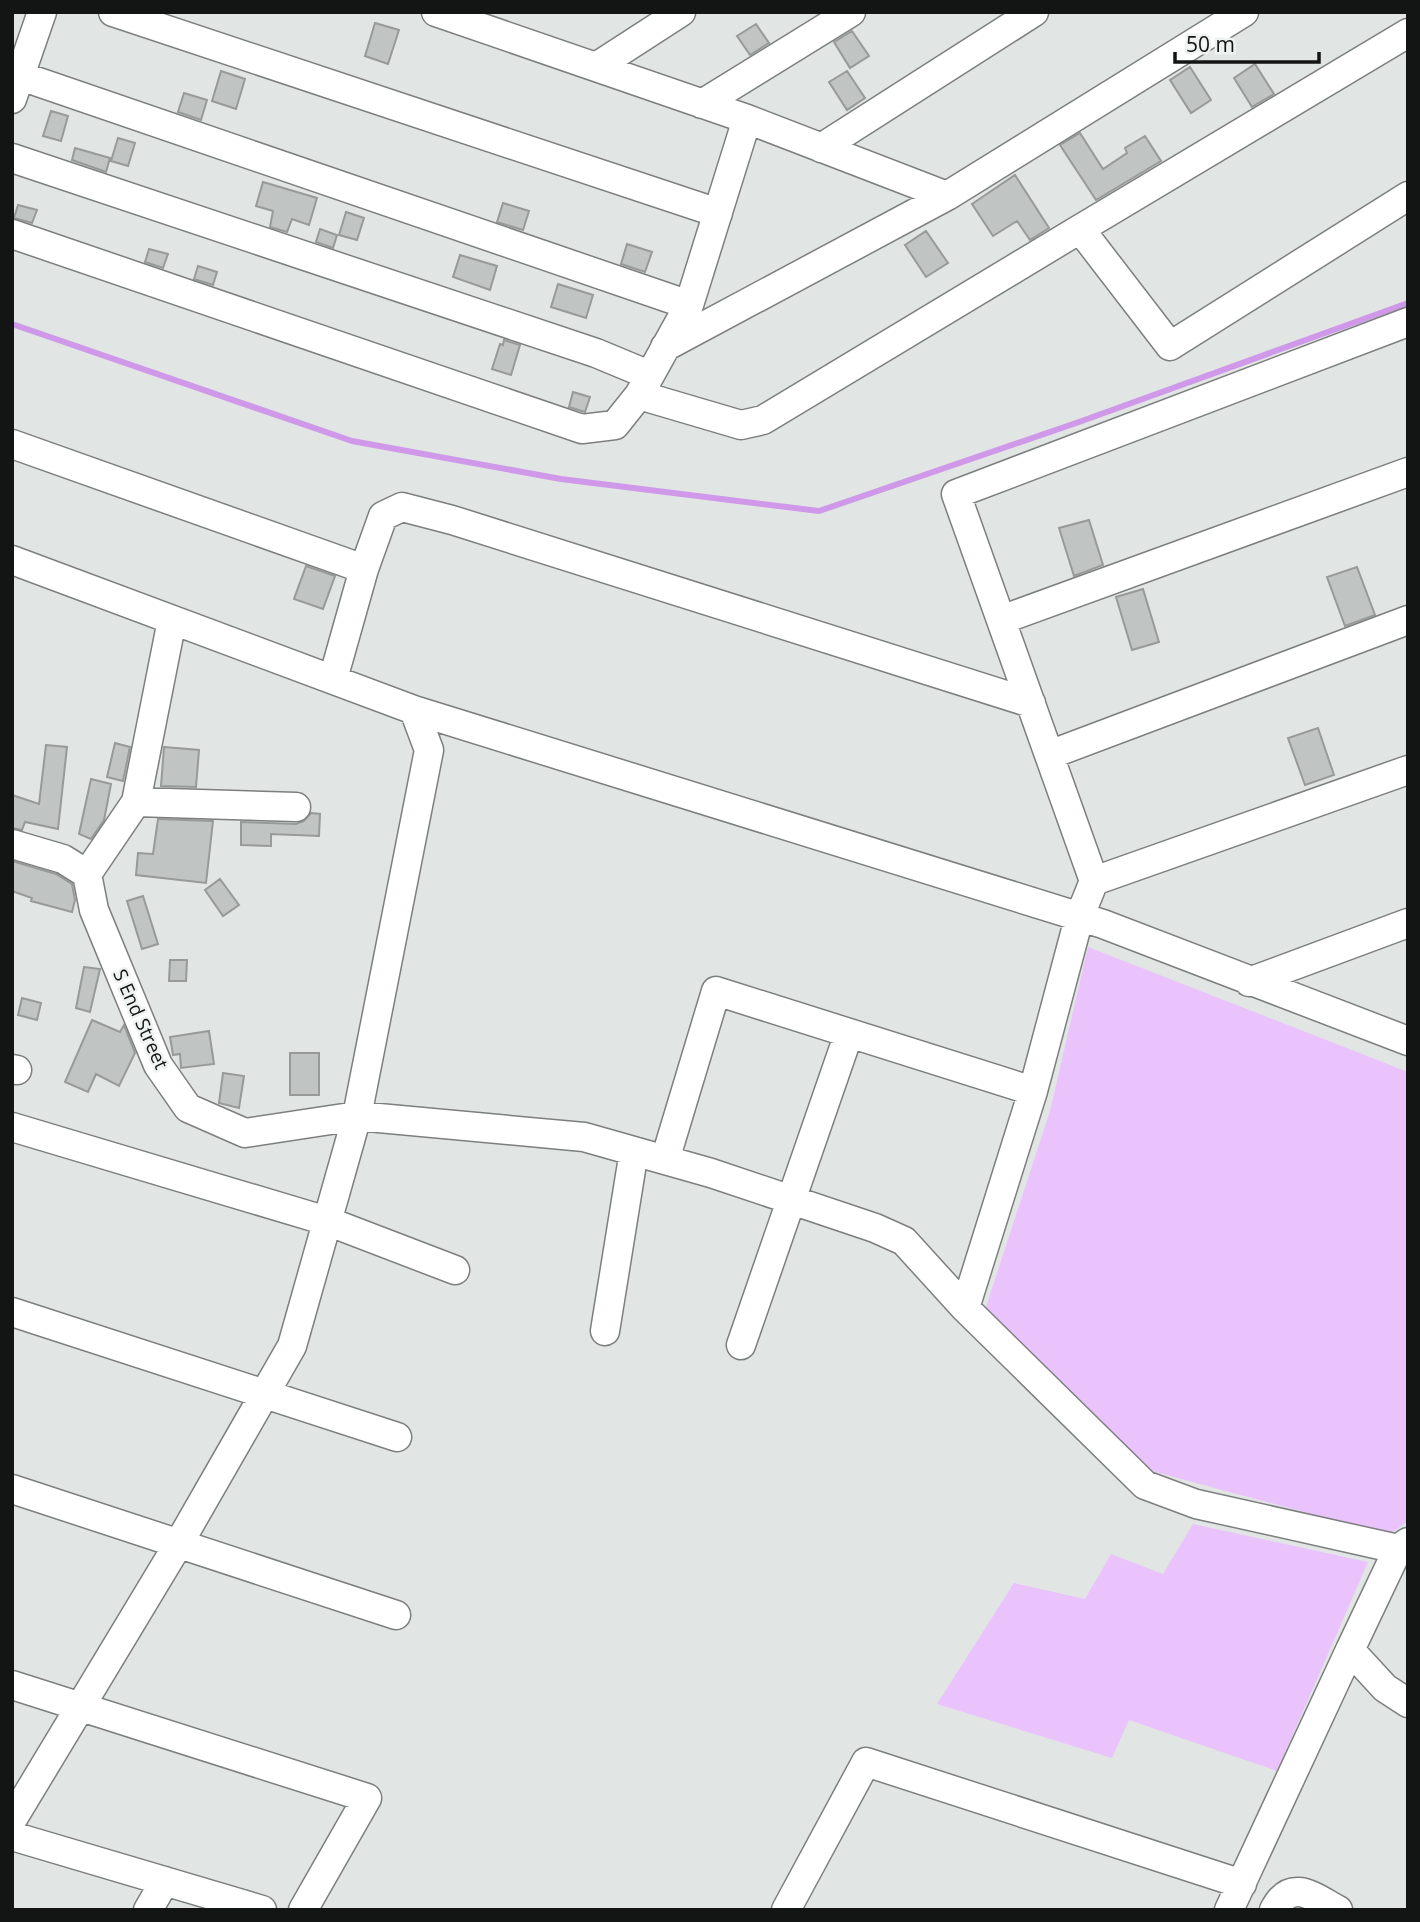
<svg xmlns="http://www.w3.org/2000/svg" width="1420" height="1922" font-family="'Open Sans',sans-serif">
	<rect width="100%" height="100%" fill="#e1e5e4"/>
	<path fill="#eac3fd" d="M1088,947L1408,1072V1521L1389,1535L1152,1471L1094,1420L986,1307L1050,1111Z
		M1193,1524L1368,1562L1277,1771L1129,1720L1112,1758L937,1704L1014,1583L1085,1599L1111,1554L1163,1574Z"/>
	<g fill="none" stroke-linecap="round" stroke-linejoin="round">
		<path stroke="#cf98e9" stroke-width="6" d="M12,324L352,441L561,479L819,511L1079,422L1408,303"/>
	</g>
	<path fill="#c0c4c3" stroke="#979a99" stroke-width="2" d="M375,23L399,30L388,64L365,56Z
		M756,24L769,43L750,55L737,36Z
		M852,31L869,56L850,68L834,42Z
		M1255,64L1274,94L1252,107L1234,78Z
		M1190,67L1211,100L1191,113L1170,80Z
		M221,71L245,79L236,109L212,101Z
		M847,71L865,98L847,110L829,82Z
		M184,93L207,100L201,120L178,112Z
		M51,111L68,116L61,141L43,136Z
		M1080,133L1103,169L1127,153L1125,148L1145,136L1161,161L1096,200L1060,145Z
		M118,138L135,143L128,166L111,161Z
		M75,148L110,158L106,172L72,160Z
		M1015,175L1049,228L1030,240L1017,221L993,236L972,204Z
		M263,182L317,198L309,225L292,219L287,232L270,227L273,211L256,206Z
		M503,203L529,211L523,230L497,222Z
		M18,205L37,210L32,223L14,218Z
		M346,212L364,218L357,240L339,235Z
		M320,229L337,235L333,248L316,242Z
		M926,231L948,263L926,277L905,245Z
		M627,244L652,252L645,272L621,264Z
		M149,249L168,254L163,268L145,262Z
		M460,255L497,266L490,290L453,277Z
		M198,266L217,272L213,285L194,279Z
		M558,284L593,295L586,318L551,307Z
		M504,340L520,345L511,375L492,369L500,344L503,345Z
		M573,392L590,397L585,412L569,407Z
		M1089,520L1103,565L1074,576L1059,528Z
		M306,566L335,576L323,609L294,599Z
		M1357,567L1375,615L1345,626L1327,577Z
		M1143,589L1159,642L1132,650L1116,597Z
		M1318,728L1334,775L1305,785L1288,738Z
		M115,743L130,747L123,781L107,777Z
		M46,745L67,747L58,829L25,822L22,830L12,828V795L39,804Z
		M164,747L199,750L196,787L161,786Z
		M91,779L111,784L104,820L91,839L79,834Z
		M311,813L320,814L319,836L271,834V846L241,845V822L296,824L304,821Z
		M158,819L213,821L206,883L136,875L138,853L153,854Z
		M12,861L56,874L72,884L75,900L72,912L31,901L32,898L12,891Z
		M220,879L239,905L223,916L205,890Z
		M143,896L158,944L142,949L127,901Z
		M170,960H187L186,981H169Z
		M84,967L100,969L90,1012L76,1008Z
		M22,998L41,1003L37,1020L18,1015Z
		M92,1020L120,1032L124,1025L135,1053L119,1086L96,1074L88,1092L65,1082Z
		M209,1031L214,1064L181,1068L180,1054L173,1055L170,1037Z
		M290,1053H319V1095H290Z
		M223,1073L244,1076L239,1108L219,1103Z"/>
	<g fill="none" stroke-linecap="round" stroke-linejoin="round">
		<g stroke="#7c7f7e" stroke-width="31">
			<path id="minor" d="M113,12L718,213
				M436,12L747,119L947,196
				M1408,33L1080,229L1170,346L1408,196
				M596,67L681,12
				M12,73L689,305
				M12,99L42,12
				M702,104L851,12
				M821,148L1034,12
				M12,158L596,353L649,375
				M12,234L582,429L615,425L639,395L689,305L747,119
				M665,347L947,196L1244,12
				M639,395L741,425L763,420L1080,229
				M12,444L364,569
				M12,560L414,710L1103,924L1408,1041
				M1001,620L1408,472
				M333,679L364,569L383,516L402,507L452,520L1031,703
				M1049,755L1408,620
				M136,802L296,807
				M12,844L63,859L87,874L94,910L158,1065L188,1108L245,1133L357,1116L584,1137L711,1173L875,1228L904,1241L965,1308L1145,1485L1196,1504L1398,1549
				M87,874L136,802L172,620
				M1094,881L1408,770
				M1249,982L1408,923
				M12,1069L17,1070
				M12,1127L327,1221L455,1270
				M665,1160L716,991L1033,1091
				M965,1308L1033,1091L1079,918L1094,881L956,494L1408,322
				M12,1312L397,1437
				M605,1331L634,1151
				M741,1345L849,1033
				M12,1489L396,1615
				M1350,1650L1398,1549L1408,1542
				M12,1685L367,1798L303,1910
				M12,1820L179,1543L292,1346L357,1116L429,750L414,710
				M12,1836L262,1910
				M148,1910L165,1881
				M786,1910L866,1762L1242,1884
				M1229,1910L1350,1650L1385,1688L1408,1703
				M1274,1910C1291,1877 1314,1897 1338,1910"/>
		</g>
		<use href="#minor" stroke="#fff" stroke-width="28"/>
	</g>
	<g text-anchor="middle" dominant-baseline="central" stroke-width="5" stroke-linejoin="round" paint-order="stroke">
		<g font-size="19" fill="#131414" stroke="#eef2f1">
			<text transform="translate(141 1019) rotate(66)">S End Street</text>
		</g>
	</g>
	<rect width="1420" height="1922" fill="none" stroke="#131414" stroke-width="28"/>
	<path d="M1175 52v10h144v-10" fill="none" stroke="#131414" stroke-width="3.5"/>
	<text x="1186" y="52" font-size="21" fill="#131414" stroke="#eef2f1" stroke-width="5" paint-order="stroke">50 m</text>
</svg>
